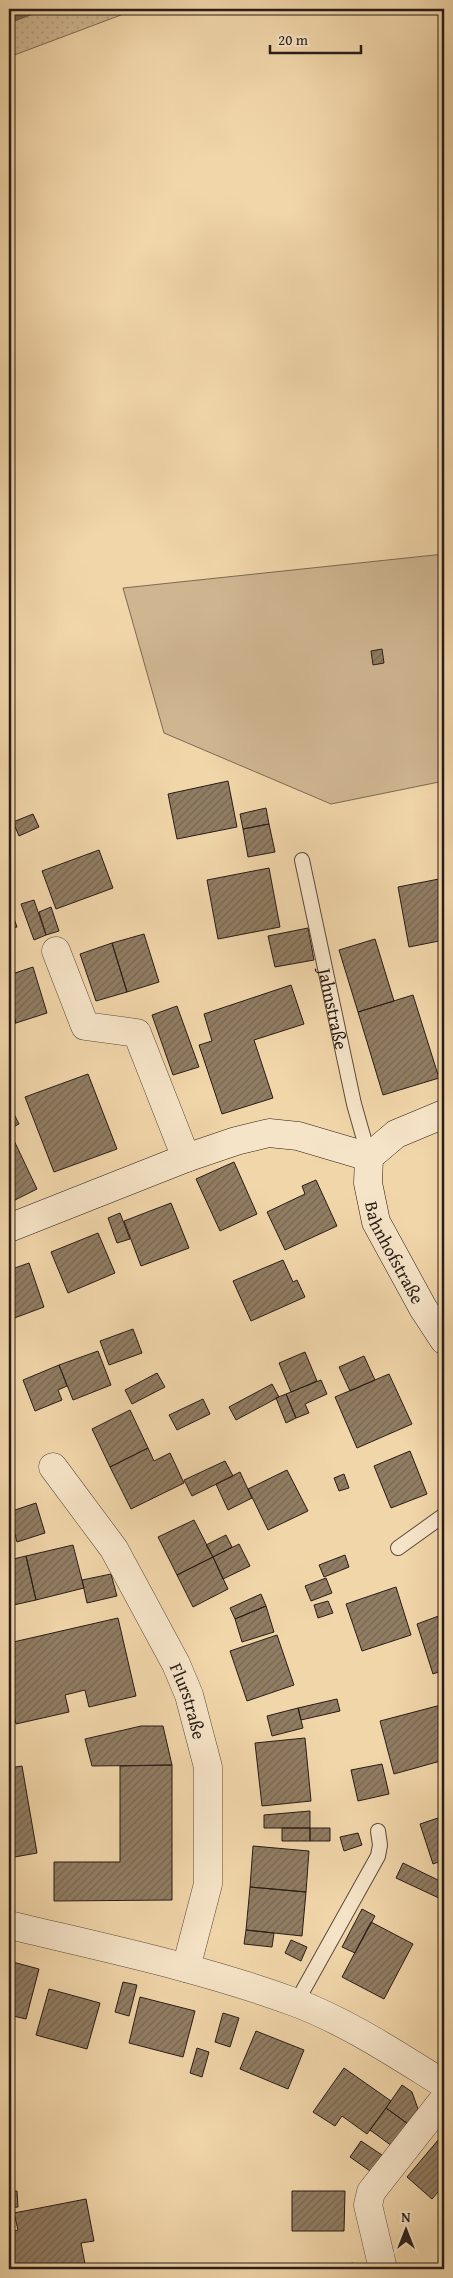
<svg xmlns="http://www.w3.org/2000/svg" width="453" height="2278" font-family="'Gentium Book Plus',serif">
	<defs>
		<pattern id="grass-dots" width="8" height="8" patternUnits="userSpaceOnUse" patternTransform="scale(1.25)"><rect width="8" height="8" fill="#cfb691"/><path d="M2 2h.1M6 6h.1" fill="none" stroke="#b29c7c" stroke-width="1.8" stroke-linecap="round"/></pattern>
		<pattern id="building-hatch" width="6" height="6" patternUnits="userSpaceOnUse" patternTransform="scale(1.25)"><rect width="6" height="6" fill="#917d63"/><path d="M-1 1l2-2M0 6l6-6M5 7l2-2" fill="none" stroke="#766651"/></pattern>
	</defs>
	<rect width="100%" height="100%" fill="#f1d6aa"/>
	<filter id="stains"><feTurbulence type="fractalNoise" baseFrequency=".004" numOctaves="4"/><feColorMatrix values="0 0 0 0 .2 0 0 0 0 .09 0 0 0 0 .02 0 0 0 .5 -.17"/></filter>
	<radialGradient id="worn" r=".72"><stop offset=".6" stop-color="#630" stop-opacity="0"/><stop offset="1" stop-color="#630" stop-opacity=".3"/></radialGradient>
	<path fill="url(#grass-dots)" stroke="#7c6954" d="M9,9H137L9,57Z"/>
	<path fill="#cfb691" stroke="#7c6954" d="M444,554V781L331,804L164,733L123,588Z"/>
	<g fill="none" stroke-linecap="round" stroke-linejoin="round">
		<path stroke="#786651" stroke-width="9" d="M9,19L35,9"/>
	</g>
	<path fill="url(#building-hatch)" stroke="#291c17" d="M382,649L384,663L373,665L371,651Z
		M228,781L237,827L177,839L168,794Z
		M266,808L269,824L243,829L240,814Z
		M33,814L39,827L19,836L13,822Z
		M269,824L275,852L248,857L243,829Z
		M99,850L113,888L56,909L42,871Z
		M269,868L280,927L218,939L207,880Z
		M444,878V940L409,947L398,887Z
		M34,900L46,935L34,940L21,904Z
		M9,905L17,927L9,929Z
		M51,907L59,931L46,935L39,912Z
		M308,928L314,960L275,967L268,936Z
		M144,934L159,982L127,992L112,943Z
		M375,939L394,1001L358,1012L339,950Z
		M112,943L127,992L96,1001L80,954Z
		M33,967L47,1013L16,1023L9,1001V975Z
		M291,985L304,1024L254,1040L273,1098L222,1114L199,1045L212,1041L204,1014Z
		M413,995L439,1078L383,1095L358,1012Z
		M9,1001L16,1023L9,1026Z
		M177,1006L199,1067L173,1075L152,1015Z
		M88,1074L117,1149L54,1172L25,1097Z
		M9,1104L19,1124L9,1129Z
		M9,1130L37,1189L9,1203Z
		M234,1162L257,1214L220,1231L196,1179Z
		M316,1180L337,1226L285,1250L267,1212L305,1194L302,1186Z
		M171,1203L189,1248L141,1266L124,1221Z
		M120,1213L130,1239L117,1243L108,1218Z
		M98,1233L115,1273L68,1293L51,1252Z
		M283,1260L293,1282L297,1280L305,1297L251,1321L233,1281Z
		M29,1263L44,1307L9,1320V1270Z
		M133,1329L142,1353L109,1365L100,1341Z
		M98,1351L111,1385L73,1400L59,1365Z
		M305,1352L317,1381L291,1392L279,1363Z
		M364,1356L375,1380L350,1391L339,1367Z
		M59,1365L67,1386L58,1390L62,1400L35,1411L23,1380Z
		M157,1373L165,1387L132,1404L125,1390Z
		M389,1374L412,1424L357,1448L335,1397Z
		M321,1380L327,1394L305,1404L309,1413L296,1418L286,1394Z
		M272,1384L279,1397L236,1420L229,1407Z
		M286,1394L296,1418L286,1423L276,1398Z
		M203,1399L210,1414L177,1430L169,1415Z
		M130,1410L148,1448L110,1467L92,1429Z
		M148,1448L154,1461L170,1453L184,1483L131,1509L110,1467Z
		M410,1451L427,1494L391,1508L374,1466Z
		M225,1461L233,1476L192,1496L184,1480Z
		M287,1470L308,1511L268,1530L248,1489Z
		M240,1472L252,1498L228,1510L216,1484Z
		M344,1474L349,1488L339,1491L334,1478Z
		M36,1503L45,1533L17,1542L9,1512Z
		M194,1520L213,1557L177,1575L158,1537Z
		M226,1535L232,1547L213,1557L206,1545Z
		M239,1544L250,1566L223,1579L213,1557Z
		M73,1545L84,1588L36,1600L26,1556Z
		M345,1555L349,1567L324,1577L319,1565Z
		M26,1556L36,1600L9,1606V1560Z
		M213,1557L228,1589L193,1607L177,1575Z
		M111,1574L117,1596L87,1603L82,1580Z
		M326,1578L332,1593L311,1601L305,1586Z
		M396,1587L411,1635L362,1651L346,1604Z
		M261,1594L266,1606L235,1619L230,1608Z
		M328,1601L333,1613L318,1618L314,1605Z
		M266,1606L274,1632L242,1642L235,1619Z
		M444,1614V1670L433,1674L417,1624Z
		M118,1618L136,1696L89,1707L85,1690L65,1695L69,1712L16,1724L9,1693V1643Z
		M277,1635L294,1685L247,1701L230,1651Z
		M337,1699L340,1711L301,1720L298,1708Z
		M441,1705L444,1716V1760L394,1774L380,1721Z
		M298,1708L303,1728L272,1736L267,1716Z
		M141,1726H163L172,1765L92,1766L85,1739Z
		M305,1738L311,1801L262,1806L255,1743Z
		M382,1764L389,1794L358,1801L351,1770Z
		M172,1765V1900L54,1901V1862H120V1766Z
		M22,1766L37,1853L9,1858V1768Z
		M310,1811V1828H264V1815Z
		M444,1816V1860L433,1864L420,1824Z
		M282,1828H310V1841H282Z
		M310,1828H330V1841H310Z
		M358,1833L362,1845L344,1851L340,1837Z
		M253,1846L309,1851L306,1892L250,1887Z
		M403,1863L444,1883V1893L441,1899L396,1878Z
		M250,1887L306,1892L302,1936L246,1930Z
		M362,1909L375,1916L355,1953L342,1947Z
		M371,1922L413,1944L384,1999L342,1977Z
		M246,1930L274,1933L272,1947L244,1944Z
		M291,1940L307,1947L301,1961L285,1953Z
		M9,1961L39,1969L26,2019L9,2015Z
		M123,1982L137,1985L129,2016L115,2012Z
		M49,1989L100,2003L87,2049L36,2035Z
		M140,1997L195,2011L183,2057L129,2043Z
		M223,2013L239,2018L230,2047L215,2042Z
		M256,2031L304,2050L288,2089L240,2069Z
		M197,2048L209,2052L202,2077L190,2073Z
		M344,2068L391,2101L367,2134L342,2116L335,2126L313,2112Z
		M402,2085L412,2092L418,2109L408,2124L386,2108Z
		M386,2108L408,2124L392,2146L370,2130Z
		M444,2133V2185L432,2199L407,2177Z
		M361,2141L382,2155L370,2171L350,2157Z
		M9,2191H17L18,2207L9,2208Z
		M292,2191H345L344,2231H292Z
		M86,2199L94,2241L81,2243L86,2269H21L20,2263L12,2265L9,2232L18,2230L14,2213Z
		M353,2263L355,2269H323Z"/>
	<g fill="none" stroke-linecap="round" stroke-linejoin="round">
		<g stroke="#5b4a3c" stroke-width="16">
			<g id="lane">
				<path id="s1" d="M302,860L354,1104L369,1157"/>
				<path d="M398,1548L444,1515"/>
				<path d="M296,2003L378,1856L380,1845L378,1831"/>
			</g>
		</g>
		<g stroke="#5b4a3c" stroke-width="29">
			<g id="street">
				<path d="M56,951L85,1026L137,1033L186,1158"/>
				<path id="s2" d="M53,1467L114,1549L176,1664L189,1695L208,1767V1884L186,1968"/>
				<path d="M9,1925C105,1948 202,1968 294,2002C346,2021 397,2055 444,2084"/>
				<path d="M383,2269L368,2205L371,2192L444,2099"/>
			</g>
		</g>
		<g stroke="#291c17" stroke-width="29">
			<g id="secondary">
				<path id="s3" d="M369,1157L368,1183L376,1222L423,1308L444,1340"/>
				<path d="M369,1157L396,1134L444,1114"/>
				<path d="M9,1228L186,1158L236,1141L269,1133L298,1136L369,1157"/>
			</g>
		</g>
		<use href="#lane" stroke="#f6e4c8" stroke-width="14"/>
		<use href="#street" stroke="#f6e4c8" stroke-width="28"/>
		<use href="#secondary" stroke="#f6e4c8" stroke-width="28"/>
	</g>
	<g text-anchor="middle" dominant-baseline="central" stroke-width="4.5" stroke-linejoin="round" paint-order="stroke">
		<g font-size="18" fill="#291c17" stroke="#f6e4c8">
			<text stroke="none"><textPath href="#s1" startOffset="152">Jahnstraße</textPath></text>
			<text stroke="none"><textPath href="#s3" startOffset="101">Bahnhofstraße</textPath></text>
			<text stroke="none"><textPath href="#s2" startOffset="272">Flurstraße</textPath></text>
		</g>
	</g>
	<rect width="453" height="2278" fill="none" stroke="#f1d6aa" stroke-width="30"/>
	<rect x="10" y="10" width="433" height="2258" fill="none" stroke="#291c17" stroke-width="2.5"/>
	<rect x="15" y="15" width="423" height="2248" fill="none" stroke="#291c17"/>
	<g transform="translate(406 2230)" stroke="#f6e4c8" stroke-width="4" paint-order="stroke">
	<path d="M0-4L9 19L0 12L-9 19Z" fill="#291c17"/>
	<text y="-8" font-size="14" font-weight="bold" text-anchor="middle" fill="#291c17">N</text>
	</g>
	<path d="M270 45v8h91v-8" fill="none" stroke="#291c17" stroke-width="2.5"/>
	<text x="278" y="45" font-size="15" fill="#291c17" stroke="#f6e4c8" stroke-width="4" paint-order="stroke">20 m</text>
	<rect width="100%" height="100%" filter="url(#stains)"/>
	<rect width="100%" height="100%" fill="url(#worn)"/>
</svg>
